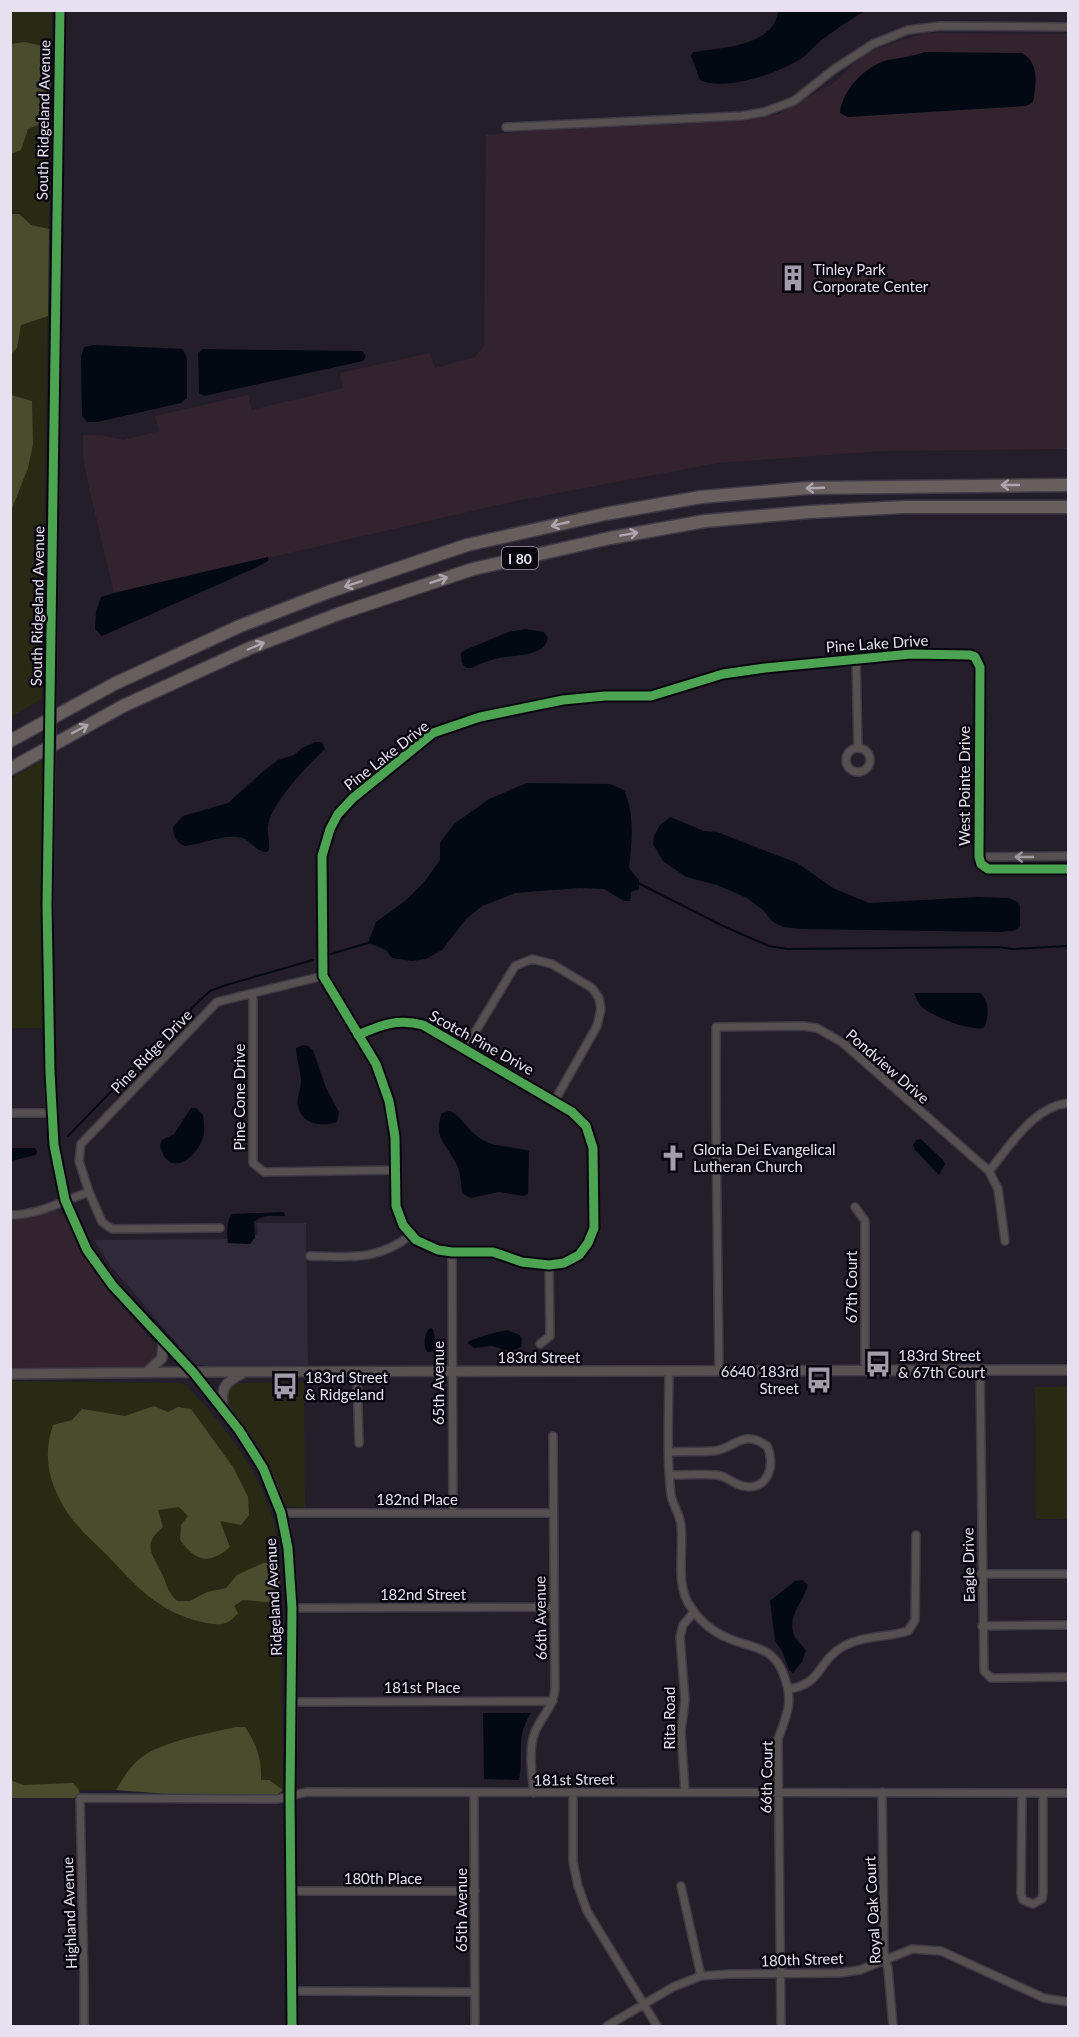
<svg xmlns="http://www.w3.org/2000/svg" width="1079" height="2037" font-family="Lato,sans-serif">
	<rect width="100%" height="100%" fill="#241e2a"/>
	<path fill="#2f2939" d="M257,1223H306L308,1365L207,1366L194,1364L110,1265L94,1240L223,1239L258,1235Z"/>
	<path fill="#32232e" d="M924,33L1068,34V449L883,451L718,463L520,500L114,593L87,479L83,455V435H102L123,440L159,431L155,416L248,395L252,410L343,388L340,373L430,353L435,368L475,357L484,346L486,135L530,131L742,121L778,114L835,82L865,53Z
		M49,1210H58L64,1216L92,1268L152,1341L158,1351L156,1358L150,1365L142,1368L11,1370L10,1218H32Z"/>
	<path fill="#282a13" d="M11,11H52L42,699L11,717Z
		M43,760L42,1028H11V779Z
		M11,1381L181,1383L187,1386C225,1427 259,1469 274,1523C277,1535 278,1548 280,1560L283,1790H11Z
		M304,1382L305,1508L286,1506L278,1484L259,1446L227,1403L226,1395L229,1387L239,1383Z
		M1035,1387H1068V1519H1036Z"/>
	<path fill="#494d2e" d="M25,42L51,48L50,120L28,129L21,150L11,154V44Z
		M11,214H19L31,225L49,229L48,316L21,325L17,348L11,354Z
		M11,395L32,401L33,445L28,468L11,511Z
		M154,1406L168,1412L178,1407L191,1409L233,1467L248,1497L249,1515L241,1525L220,1521L230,1547C209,1565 196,1562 180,1540L181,1525L188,1516L179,1507L158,1510L163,1527C140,1546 154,1555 163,1576C168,1588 167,1590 177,1601H190L207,1592L226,1588L237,1575L263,1563H272L280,1568V1603L243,1600L234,1606L238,1613C235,1616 232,1620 228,1622C221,1626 210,1624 202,1622C158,1612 136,1586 107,1555C90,1539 70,1521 60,1500C47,1475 44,1451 53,1425L72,1420L82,1409L125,1416Z
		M236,1727H245C256,1743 262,1759 261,1780H269L283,1790L278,1794H168L116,1790C123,1778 131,1765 142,1757C164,1741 209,1733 236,1727Z
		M10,1780L24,1785L73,1783L79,1790L80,1794L74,1798H11Z"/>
	<path fill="#030912" d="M779,11H865C851,19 836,29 823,39C815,45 809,53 802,58C780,73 724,92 700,80L691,56L693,52C718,48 759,47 774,24C776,20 777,15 779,11Z
		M925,52L1022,53C1039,63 1036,81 1034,98L1032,103L1026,106L848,117L840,113C842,90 866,65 888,60C901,58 913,56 925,52Z
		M94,345L183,349L187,358V398L181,403L97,422H87L82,416L81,357L84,347Z
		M203,349L362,351L366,356L363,361L204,396L199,393L198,353Z
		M268,557V561L253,569L102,636L95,629L96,612L101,597L114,593Z
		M525,629L544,632L548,638C545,657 513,655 499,658C490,660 481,663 472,668H467C461,664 461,660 461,653L465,650L509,632Z
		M315,742H322L325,749C308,765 271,803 268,826C267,833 270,842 269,850L267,852C255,852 250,838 238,837C220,835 203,844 185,846C177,843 173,836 173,827L183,816L228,803L260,774L278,760L294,755L302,748Z
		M527,783L610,784L624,790C635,814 632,843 629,868L639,880V889L631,892L630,901H624L604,889L579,888L515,893L482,906L466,919L442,950L426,959L412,961L392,958L386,950L368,943L376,922L405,901L425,881L440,860V843L454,824L489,799Z
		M670,817L704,831L717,832L797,863L833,888L869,903L977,897L1009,898L1018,902L1020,906V926L1018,929L1012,931L1000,932L801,929L783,927L772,921L763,910L747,898L717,885L686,877L663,861L653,844L654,836L660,825Z
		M914,993H980C990,1001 989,1017 984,1028C970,1031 932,1017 921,1006C918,1002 916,998 914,993Z
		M303,1045L308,1046L313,1050L326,1088L339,1112L337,1122C322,1127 302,1125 298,1106C296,1098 301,1090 301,1082C301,1071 296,1060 296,1048Z
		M191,1108H196L203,1115C204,1123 205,1131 203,1138C195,1161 167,1178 160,1145L162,1140L174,1134Z
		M450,1111C461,1116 468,1130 478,1137C494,1149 512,1145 529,1151L528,1194L524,1196L499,1192L471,1198L462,1193C461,1184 461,1174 457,1165C447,1144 432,1138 442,1113Z
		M921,1139L943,1160L945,1164L939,1175L915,1150L913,1145L916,1140Z
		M11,1148H35L37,1151L36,1155L11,1161Z
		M284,1212L285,1216C274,1216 262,1214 254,1222L255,1238L250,1244L228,1243C227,1234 226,1222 232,1214Z
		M430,1328L433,1329L436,1344L432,1352H427C423,1346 424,1333 430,1328Z
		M507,1330L520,1335L522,1339L521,1347L514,1350H506L492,1346L474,1348L467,1343C472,1338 497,1332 507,1330Z
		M802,1580L808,1585C803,1602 787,1616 794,1635C797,1642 803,1645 806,1651L802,1662L793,1673L789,1670L782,1651L775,1641L770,1601L795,1581Z
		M483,1713H531C515,1737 524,1755 519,1780L484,1779Z"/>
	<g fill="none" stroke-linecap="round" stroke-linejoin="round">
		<path stroke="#030912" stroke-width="2" d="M636,882L721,925L769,946L787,949L999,947L1011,949L1068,946
			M331,954L371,942
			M68,1136L197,1003L210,991L223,986L313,960"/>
		<g stroke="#3f3a45" stroke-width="10">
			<path id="street" d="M506,127L741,116L764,112L794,101L833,70L873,44L908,30L940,26L1068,27
				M856,658L858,748
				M846 760a12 12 0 1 1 24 0a12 12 0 1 1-24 0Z
				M979,857L1068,856
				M253,994V1163L264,1172L396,1170
				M358,1035C381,1025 398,1018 423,1025L572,1112L586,1126L593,1148L594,1228L588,1243L579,1255L564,1263L549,1265L522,1262L493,1252H452L438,1250L416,1240L403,1225L396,1206L395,1137L389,1101L376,1064L323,976L322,856L330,829L338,814L353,798L433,733L480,717L563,700L605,696H651L723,674L765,668L911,654L970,655L975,657L980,667L979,857L981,864L988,869H1068
				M465,1049L515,966L532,959L552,964L592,988L599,998L601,1009L597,1026L555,1100
				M10,1113H52
				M989,1171C1011,1145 1033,1107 1068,1103
				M855,1207L865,1221V1371
				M10,1215C39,1215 62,1201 89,1192
				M220,1228L112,1229L102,1222L89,1192L79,1161L81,1144L217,1002L323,976
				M452,1252L453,1513
				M310,1256C349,1257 378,1261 411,1235
				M540,1344L550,1336L549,1265
				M669,1371C669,1412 666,1454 671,1495C673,1505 680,1515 681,1525C684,1551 675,1584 690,1606C699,1620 713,1632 728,1638C752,1649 772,1645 783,1673C794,1701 788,1712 778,1739L781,2026
				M719,1371L716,1125V1027L802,1026L817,1028L843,1043L989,1171L998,1189L1005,1241
				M980,1371L984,1671L991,1678L1068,1677
				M357,1373L359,1443
				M670,1452C684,1451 699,1452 713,1451C736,1449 741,1428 767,1446C776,1464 768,1492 743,1486C733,1484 727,1476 717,1475C702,1474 686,1475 670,1475
				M281,1513H553
				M981,1574H1068
				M292,1608L553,1607
				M982,1626L1068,1625
				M790,1689C823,1683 817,1661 844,1646C864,1635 886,1638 908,1631L915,1620L916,1535
				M292,1702L553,1701
				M685,1792L681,1731L685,1700L680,1637L683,1625L694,1612
				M882,1792L884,1952L888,1969L893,2026
				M474,1793L475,2026
				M534,1793C532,1775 528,1749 535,1732C541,1717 554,1706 555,1689L553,1436
				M573,1793V1862L578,1886L587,1911L657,2026
				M1022,1793L1021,1894L1023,1900L1033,1904L1042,1899L1043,1894V1793
				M681,1886L701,1976
				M291,1891H475
				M292,1991L475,1992
				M84,2026V1980L80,1798L278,1799L307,1792L1068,1793
				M607,2026L673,1987L701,1976L730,1974L839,1973L860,1970L912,1949L941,1951L1044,1998L1068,2002"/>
		</g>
		<g stroke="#3f3a45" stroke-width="12">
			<path id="secondary" d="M51,685L60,10
				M50,778C48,858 47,938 49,1017C50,1096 47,1180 88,1250C103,1277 126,1299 147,1322C197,1377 263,1442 282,1516C292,1557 292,1600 292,1641C292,1681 292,1721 291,1761C289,1849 291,1938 292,2026
				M147,1372L162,1358L163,1339
				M10,1374L193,1372L1068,1370
				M223,1411C221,1388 223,1383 243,1373"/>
		</g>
		<g stroke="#3f3a45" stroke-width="15">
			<path id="highway" d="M10,741L114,684L240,626L331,591L467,545L605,514L701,497L808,488L1068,485
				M10,769L123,706L250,648L338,614L473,569L610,538L705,521L809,512L904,507H1068"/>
		</g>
		<use href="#street" stroke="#565050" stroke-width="7"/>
		<use href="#secondary" stroke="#585151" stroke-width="9"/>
		<use href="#highway" stroke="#675e5e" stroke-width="12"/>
		<g stroke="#3f3a45" stroke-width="12" stroke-linecap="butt">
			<path id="secondary-bridge" d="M50,778L51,685"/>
		</g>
		<use href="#secondary-bridge" stroke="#585151" stroke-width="9"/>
		<g stroke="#0a0610" stroke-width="13">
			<path id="cycleway" d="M60,10L47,905L50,1072L54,1145L65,1200L87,1250L113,1286L193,1372L239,1430L263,1468L281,1513L288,1548L292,1608L290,1796L292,2026
				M358,1035C381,1025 398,1018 423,1025L572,1112L586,1126L593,1148L594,1228L588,1243L579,1255L564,1263L549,1265L522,1262L493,1252H452L438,1250L416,1240L403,1225L396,1206L395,1137L389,1101L376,1064L323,976L322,856L330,829L338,814L353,798L433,733L480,717L563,700L605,696H651L723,674L765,668L911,654L970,655L975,657L980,667L979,857L981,864L988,869H1068"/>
		</g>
		<use href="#cycleway" stroke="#4ca352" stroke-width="9"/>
	</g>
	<defs><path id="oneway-shaft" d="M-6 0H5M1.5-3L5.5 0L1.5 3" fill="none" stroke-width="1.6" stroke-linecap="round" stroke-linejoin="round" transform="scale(1.5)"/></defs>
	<g stroke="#ada6af">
		<use href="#oneway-shaft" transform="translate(1010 485) rotate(180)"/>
		<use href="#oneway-shaft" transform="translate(815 488) rotate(178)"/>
		<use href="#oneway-shaft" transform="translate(560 524) rotate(167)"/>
		<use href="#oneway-shaft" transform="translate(629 534) rotate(-10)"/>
		<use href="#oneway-shaft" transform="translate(439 580) rotate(-19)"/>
		<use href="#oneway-shaft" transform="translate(353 584) rotate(161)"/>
		<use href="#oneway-shaft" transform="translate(256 646) rotate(-23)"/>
		<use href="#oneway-shaft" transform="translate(80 729) rotate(-28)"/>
	</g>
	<use stroke="#9e98a0" href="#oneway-shaft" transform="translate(1024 857) rotate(180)"/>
	<defs>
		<g id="building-bare" transform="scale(2.07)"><path d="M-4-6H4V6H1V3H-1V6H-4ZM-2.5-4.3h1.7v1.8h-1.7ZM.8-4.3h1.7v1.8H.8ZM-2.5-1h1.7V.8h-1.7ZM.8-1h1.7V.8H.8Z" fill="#a39cab" stroke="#0a0610" stroke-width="2.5" paint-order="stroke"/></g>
		<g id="church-bare" transform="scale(2.07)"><path d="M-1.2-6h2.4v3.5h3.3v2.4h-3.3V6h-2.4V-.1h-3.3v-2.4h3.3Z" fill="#a39cab" stroke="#0a0610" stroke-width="2.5" paint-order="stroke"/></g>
		<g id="bus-bare" transform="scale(2.07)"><path d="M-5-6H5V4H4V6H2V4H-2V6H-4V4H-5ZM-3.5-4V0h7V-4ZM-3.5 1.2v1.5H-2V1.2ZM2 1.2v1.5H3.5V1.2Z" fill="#a39cab" stroke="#0a0610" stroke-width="2.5" paint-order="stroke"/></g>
	</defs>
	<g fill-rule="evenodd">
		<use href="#building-bare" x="793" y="278"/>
		<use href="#church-bare" x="673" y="1158"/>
		<use href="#bus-bare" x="878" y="1364"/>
		<use href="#bus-bare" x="819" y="1380"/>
		<use href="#bus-bare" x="285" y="1386"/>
	</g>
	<g text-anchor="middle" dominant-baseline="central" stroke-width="5" stroke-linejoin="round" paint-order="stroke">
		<rect fill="#0a0610" stroke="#a59fae" stroke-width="1.5" x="502" y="547" width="36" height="22" rx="4.5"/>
		<g font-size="14" font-weight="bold" fill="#e7e0f1">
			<text x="520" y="558">I 80</text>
		</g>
		<g font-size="15" fill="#e7e0f1" stroke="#0a0610">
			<text transform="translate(43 120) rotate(-89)">South Ridgeland Avenue</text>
			<text transform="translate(37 606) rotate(-89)">South Ridgeland Avenue</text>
			<text transform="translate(877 643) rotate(-4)">Pine Lake Drive</text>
			<text transform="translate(386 755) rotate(-38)">Pine Lake Drive</text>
			<text transform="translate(964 786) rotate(-90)">West Pointe Drive</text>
			<text transform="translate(482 1042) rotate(29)">Scotch Pine Drive</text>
			<text transform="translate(151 1051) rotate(-46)">Pine Ridge Drive</text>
			<text transform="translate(888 1066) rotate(41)">Pondview Drive</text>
			<text transform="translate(239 1097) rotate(-90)">Pine Cone Drive</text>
			<text transform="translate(851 1287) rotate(-90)">67th Court</text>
			<text x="539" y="1357">183rd Street</text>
			<text transform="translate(438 1383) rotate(-90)">65th Avenue</text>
			<text x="417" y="1499">182nd Place</text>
			<text transform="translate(968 1565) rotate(-91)">Eagle Drive</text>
			<text x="423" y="1594">182nd Street</text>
			<text transform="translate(273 1597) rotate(-93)">Ridgeland Avenue</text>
			<text transform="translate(540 1618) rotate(-91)">66th Avenue</text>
			<text x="422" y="1687">181st Place</text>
			<text transform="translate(669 1718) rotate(-90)">Rita Road</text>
			<text transform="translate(766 1777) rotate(-89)">66th Court</text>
			<text transform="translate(574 1779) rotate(-1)">181st Street</text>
			<text x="383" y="1878">180th Place</text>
			<text transform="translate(461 1910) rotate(-90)">65th Avenue</text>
			<text transform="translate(872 1910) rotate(-93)">Royal Oak Court</text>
			<text transform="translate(69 1913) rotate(-92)">Highland Avenue</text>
			<text transform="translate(802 1959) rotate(-2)">180th Street</text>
		</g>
		<g font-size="15" fill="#e7e0f1" stroke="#0a0610" text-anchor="start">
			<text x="813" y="269">Tinley Park<tspan x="813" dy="17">Corporate Center</tspan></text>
			<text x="693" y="1149">Gloria Dei Evangelical<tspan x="693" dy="17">Lutheran Church</tspan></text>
			<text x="898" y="1355">183rd Street<tspan x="898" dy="17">&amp; 67th Court</tspan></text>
			<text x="799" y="1371" text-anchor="end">6640 183rd<tspan x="799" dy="17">Street</tspan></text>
			<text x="305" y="1377">183rd Street<tspan x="305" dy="17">&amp; Ridgeland</tspan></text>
		</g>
	</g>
	<rect width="1079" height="2037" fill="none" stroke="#e7e0f1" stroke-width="24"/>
</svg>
